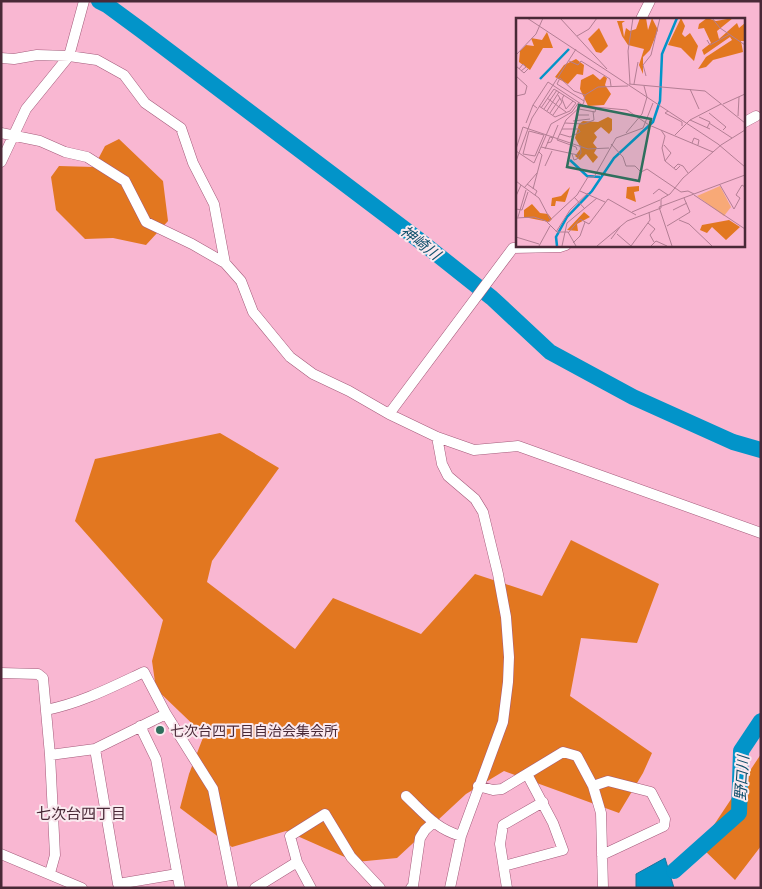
<svg xmlns="http://www.w3.org/2000/svg" width="762" height="889" font-family="'Open Sans','Noto Sans JP',sans-serif">
	<rect width="100%" height="100%" fill="#f9b7d2"/>
	<path fill="#e27720" d="M119,139L163,181L168,221L146,245L113,238L85,239L56,210L51,177L59,166L94,167L105,146Z
		M220,433L279,468L212,561L207,582L295,649L333,598L421,634L475,574L542,596L571,540L659,584L637,643L581,638L570,696L652,753L643,773L619,813L504,771L466,794L397,858L356,862L286,831L232,847L180,808L189,774L204,735L156,689L152,661L163,620L75,521L95,459Z
		M761,754V846L735,880L700,846Z"/>
	<path fill="#0294c9" stroke="#17749d" d="M665,858L674,888H636V874Z"/>
	<g fill="none" stroke-linecap="round" stroke-linejoin="round">
		<path stroke="#0294c9" stroke-width="16" d="M99,1L107,5L141,30L419,240L492,298L550,352L633,397L733,442L761,450
			M674,871L739,813L741,751L761,721"/>
		<g stroke="#a45b7b" stroke-width="11">
			<path id="minor" d="M641,19L650,1
				M1,58L14,59L37,55L69,56L97,60L124,75L145,103L181,128L193,163L214,204L225,263
				M743,123L756,116
				M1,133L40,141L65,152L87,157L125,181L146,222L192,244L225,263L241,281L253,312L290,357L313,374L349,391L389,414L437,437L474,450L518,446L761,533
				M1,162L26,109L69,56L84,1
				M389,414L513,248L560,247L566,245
				M437,437L442,464L448,476L475,499L483,512L498,574L506,617L509,657L508,682L503,722L461,836L450,888
				M1,673L38,674L43,678L50,755L55,855L50,873
				M46,710C81,703 112,687 144,672L166,714L213,789L233,888
				M140,726L156,759L180,888
				M95,749L118,884L177,874
				M50,755L95,749L166,714
				M478,786L493,790L502,789L563,752L577,756L593,786L601,813L603,888
				M593,786L608,781L651,792L665,819L664,826L602,855
				M406,796C424,813 436,829 461,836
				M1,854L82,888
				M504,866L563,850L553,823L527,774
				M255,888L297,862
				M311,888L297,862L290,836L325,814L351,857L380,888
				M411,888L413,886L420,838L425,830L434,822
				M507,888L500,844L503,825L543,802"/>
		</g>
		<use href="#minor" stroke="#fff" stroke-width="10"/>
	</g>
	<circle fill="#2f6f5d" stroke="#fae9ef" stroke-width="2" cx="160" cy="730" r="5"/>
	<g text-anchor="middle" dominant-baseline="central" stroke-width="4" stroke-linejoin="round" paint-order="stroke">
		<g font-size="14" fill="#492937" stroke="#fae9ef" text-anchor="start">
			<text x="170" y="730">七次台四丁目自治会集会所</text>
		</g>
		<g font-size="15" font-style="italic" fill="#11506c" stroke="#fae9ef">
			<text transform="translate(421 242) rotate(38)">神崎川</text>
			<text transform="translate(741 778) rotate(-86)">野口川</text>
		</g>
		<g font-size="15" fill="#492937" stroke="#fae9ef">
			<text x="81" y="813">七次台四丁目</text>
		</g>
	</g>
	<g transform="translate(516 18)">
		<rect width="229" height="229" fill="#f9b7d2"/>
		<path d="M204,168L215,189L208,198L181,178Z" fill="#f8a977"/>
		<path d="M124,0H130L132,12L136,0L142,12L134,32L127,39V56L123,47L128,31L112,27L106,18L101,3H109L106,5L108,19L110,10L114,13L120,11ZM165,0L169,8L166,16L169,19L174,15L182,28L178,43L165,30L152,27ZM191,0L200,3L217,0L201,13L203,21L221,5L223,10L229,5V23H225L227,34L197,42L190,49L182,51L190,39L216,22L214,19L188,37L186,32L195,25L188,10L182,11L183,6ZM83,10L92,28L85,35L80,34L72,21ZM31,14L37,30H27L14,52L3,44L4,33L10,27L18,28L15,20L26,22ZM60,41L68,47L67,57L61,56L52,66L39,59L48,47ZM77,56L84,62L88,58L91,60L89,67L95,76L88,87L72,88L64,71L65,62ZM92,99L96,101V112L93,116L85,109L78,115L81,119L77,125L81,130L78,135L82,139L77,145L70,136L64,142L59,138L65,130L59,120L63,106L67,103L82,104ZM123,168V173L118,174L120,184L110,180L111,169ZM54,169L49,184L40,183L39,188H35L36,180L45,178ZM16,186L24,195L32,196L36,201L33,204L8,199V192ZM68,194L74,199L61,206L62,213L51,212ZM213,202L224,209L210,222L196,209L191,215L184,212L186,207Z" fill="#e27720"/>
		<path fill="none" stroke="#0294c9" stroke-width="2.5" d="M24,61L53,31M54,142L71,158L84,159M41,228L40,219L51,199L76,173L98,140L137,104L144,83L146,36L161,0"/>
		<path fill="none" stroke="#b37e94" stroke-width="1" d="M11,0L202,126L229,149M44,0L91,51M196,0L204,10L229,27M61,18L73,11L81,0M191,22L194,27L214,16M0,37L20,16L27,0M53,43L62,47L65,43L94,61L95,68M0,48L8,55L12,51M3,51L7,46L10,49L5,53M0,58L11,68L9,76L0,78M130,58L127,47L135,37L144,0M113,66L189,73L229,105M114,66L112,33L117,0M118,66L122,44M174,71L183,91M48,77L46,81L50,91L57,83M69,77L82,69L112,68M31,80L50,94M207,86L229,76M23,88L39,99L54,93L60,85L38,71L25,90M21,90L17,87L32,64L68,88L111,92L133,107L197,134M28,91L41,72M63,91L79,94L80,90M31,93L43,74M152,93L149,95L166,104V108M34,95L44,80M193,95L210,109L207,112M37,97L46,84L42,77M222,98L223,79M183,99L194,104L191,110M61,101V97H73M174,102L194,111M57,103L74,101M10,105L17,87M49,105L68,106L78,102L77,93M193,105L216,120M145,112L149,118L146,130L149,143M13,113L28,117L19,138L7,136ZM110,115L126,96L131,79L128,68M44,116L54,119L64,114L63,111H46M159,117L174,102L205,86M31,125L35,124L42,107M176,125L178,120L183,122L182,127M95,126L107,139L110,148H119L125,154L131,151L165,174L172,173L178,176M148,127L155,135L149,143M25,129L62,137M0,131L7,109L72,131L93,130M29,131L34,119L37,120M61,132L60,129L41,122L50,102L67,86L68,84V82L69,77L58,73L44,60L41,66L68,83M0,133L18,145M56,136L58,142L61,141L65,135L64,127M0,143L16,100L60,31M149,143L160,152L164,148M18,145L35,106L56,94L63,84M29,148L36,133M158,150L162,146L167,148L172,155M0,163L5,167L0,178M11,166L21,173L19,177M5,167L23,180L34,201M204,167L218,191L224,180L220,177L226,167L229,169M8,170L21,155M17,171L26,137L23,134M64,173L89,184M137,176L143,171L152,177M178,177L229,211M58,179L69,191M0,191L6,192L12,174M157,192L171,185M116,194L144,182M2,199L10,172M0,200L18,199L30,203L41,214H52L60,228M163,202L173,206L196,228M32,204L61,177L72,159H78L100,120L127,110L137,85M132,205L139,211L134,217L138,224M151,208L174,194L168,180M40,214L54,192L72,175M52,215L64,201L73,206L92,181L120,197M101,216L115,228M0,219L23,226M95,221L104,209M57,225L64,218L69,204M23,228L34,208M46,228L51,205L81,180M81,228L111,203L145,190V181L154,176L167,160L205,127L229,112M115,228L134,202L133,194M135,228L140,223L151,228M156,228L143,189L229,157"/>
		<path fill="#2f6f5d" fill-opacity="0.15" stroke="#2f6f5d" stroke-width="2.5" d="M63,87L135,101L123,163L51,149Z"/>
		<rect width="229" height="229" fill="none" stroke="#492937" stroke-width="2.5"/>
	</g>
	<rect width="762" height="889" fill="none" stroke="#492937" stroke-width="5"/>
</svg>
